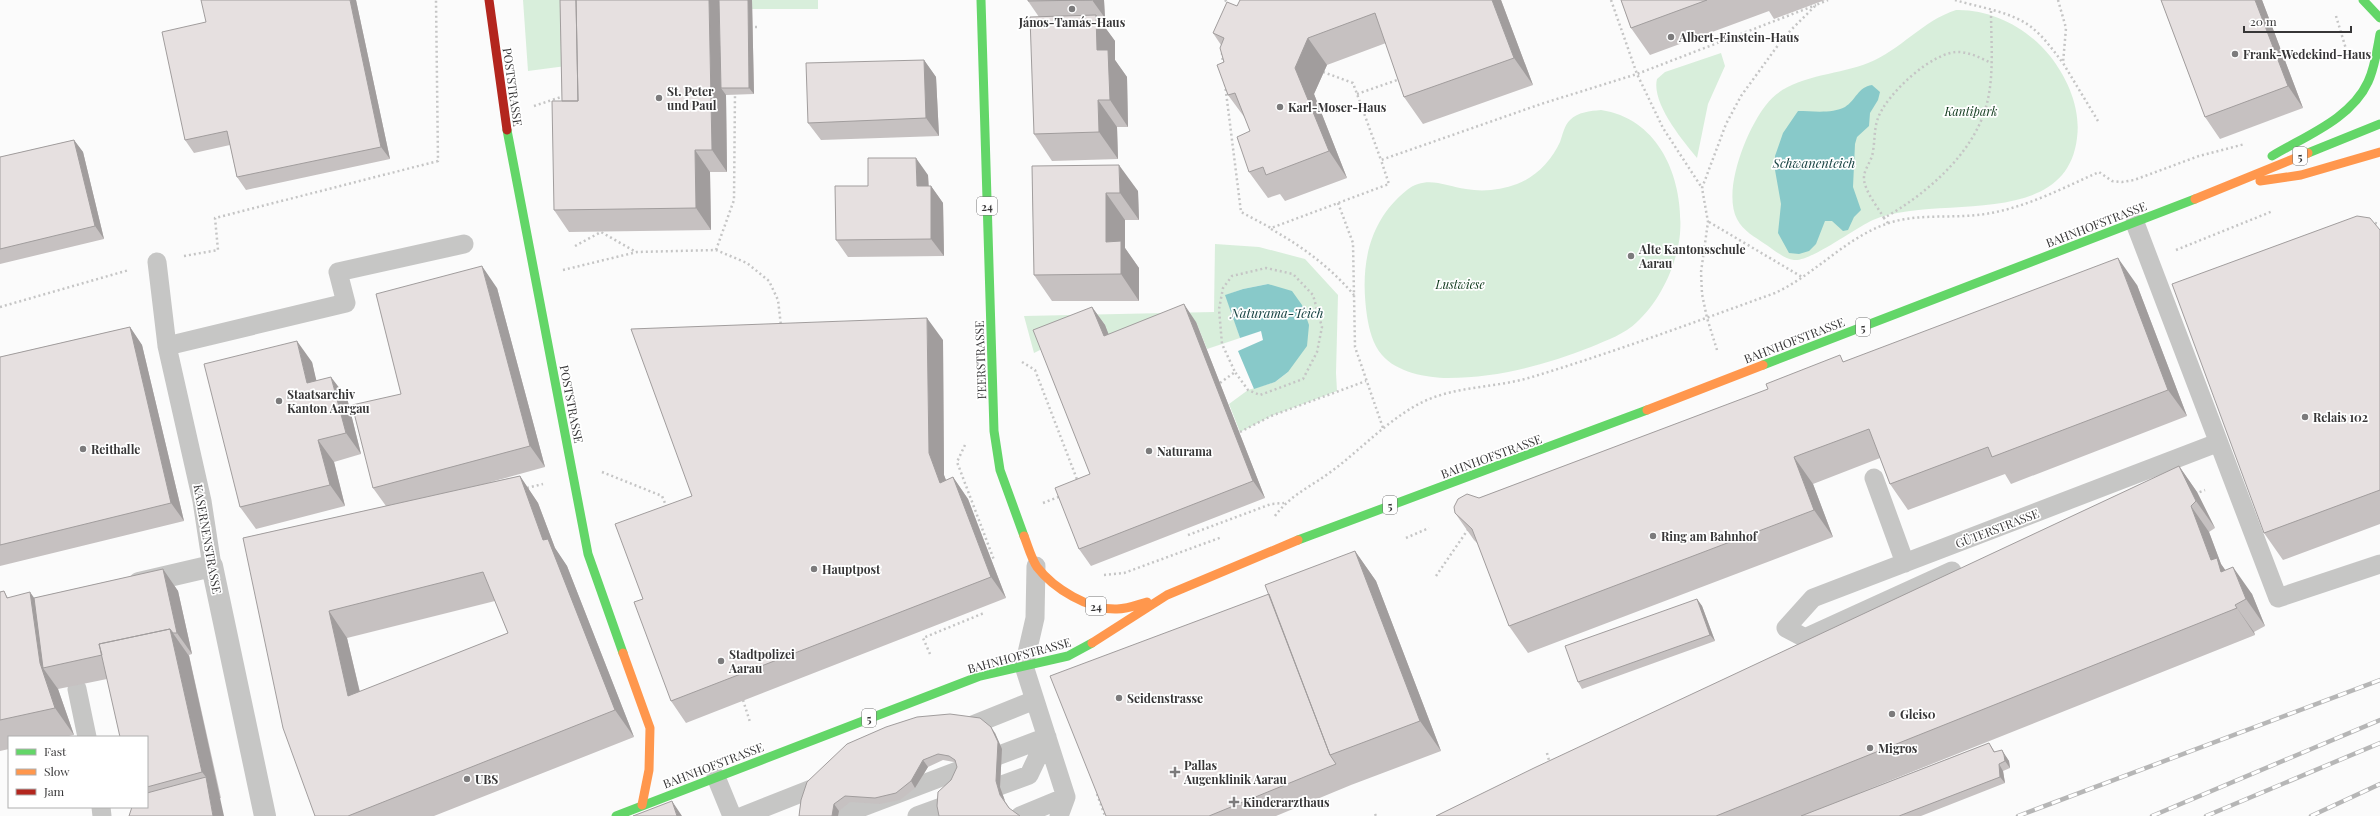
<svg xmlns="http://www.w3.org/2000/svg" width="2380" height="816" font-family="'Playfair Display',serif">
	<rect width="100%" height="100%" fill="#fbfbfb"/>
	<path fill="#d8eedb" d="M523,0H564L566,66L528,71Z
		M752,0H818V9H752Z
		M1956,10C1991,9 2028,28 2050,56C2068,79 2081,109 2077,138C2066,232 1932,193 1873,220C1855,228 1810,262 1794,260C1784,259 1773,249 1765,244C1755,237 1743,231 1737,219C1722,190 1747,129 1766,105C1788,75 1836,76 1868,63C1901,50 1922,21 1956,10Z
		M1721,53L1725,66L1708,104L1697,158C1683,141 1651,103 1657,79L1665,72Z
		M1601,110C1660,119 1684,179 1680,234C1677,265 1660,301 1637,322C1625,334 1607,340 1591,347C1545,365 1498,378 1448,378C1427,378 1396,372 1382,355C1373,345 1369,329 1367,316C1360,268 1367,222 1407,190C1426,175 1445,186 1466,189C1483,192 1501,190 1517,184C1536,177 1552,160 1560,142C1563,134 1564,126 1570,120C1578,112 1590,111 1601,110Z
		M1215,244L1259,247L1305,259L1338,295L1336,373L1337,391L1271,416L1240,432L1229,404L1248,390L1275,382L1288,372L1268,284L1243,289L1226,295L1240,338L1207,349L1196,322L1046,347L1034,353L1024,316L1214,312Z"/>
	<path fill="#88c9c9" d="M1872,85L1880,92L1878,100L1870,113L1869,126L1857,137L1855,144L1853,187L1861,210L1854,217L1848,230L1843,231L1832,221H1825L1816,244L1809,251L1799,254L1789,253L1778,233L1781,204L1775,170V156L1783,133L1798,111C1812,111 1832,114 1845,107C1856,100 1858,87 1872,85Z
		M1268,284L1292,291L1302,305L1309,325L1307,346L1288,372L1275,382L1254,389L1238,351L1263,340L1261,331L1240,338L1225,295L1243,289Z"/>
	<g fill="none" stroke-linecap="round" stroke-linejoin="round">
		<path stroke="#c5c5c5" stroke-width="2.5" stroke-dasharray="2 3" stroke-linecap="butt" d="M1225,0L1229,5
			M1611,0L1637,74L1663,128L1702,188
			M1955,0C1978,7 2007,11 2027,24C2042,34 2052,49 2063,63
			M2058,0L2066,28L2063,63L2098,121
			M2336,16L2346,49
			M750,27H759
			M1222,53L1223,64
			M1323,72L1353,83L1381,160
			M1225,84L1241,212L1271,228L1389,184L1381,160L1541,104L1637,74L1816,5
			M1357,94L1400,79
			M534,106L564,96
			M1338,203L1353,243L1355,347L1383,428
			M1884,218C1877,206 1866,193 1864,180C1863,169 1872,162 1873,151C1875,140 1874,129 1878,118C1886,95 1933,50 1960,52C1971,53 1981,58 1991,63
			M1709,222L1802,277
			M1888,223L1884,218C1928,193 1977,151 1988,99C1994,71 1991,40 1991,11
			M2375,223L2380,224
			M1271,229C1303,247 1330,267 1354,295
			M575,246L601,232L636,252
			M716,250L734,200L735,92
			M2176,250L2273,211
			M184,256L218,250L215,218L438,161L436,0
			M563,270L637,252L716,250L747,263L769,281L778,300L781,326
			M0,307L129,270
			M1717,350L1707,318L1702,294L1701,272L1708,222L1702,188L1726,124L1741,96L1784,37L1816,5L1828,0
			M1022,362L1035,370L1078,482
			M1220,383L1235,372L1222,344L1219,309L1223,288L1232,276L1266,268L1293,274L1313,295L1322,327L1317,352L1303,379L1260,395L1248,390L1235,372
			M1240,432L1271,416L1366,381
			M965,445L957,462L994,560
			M602,472L662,496L667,508
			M527,488L543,484
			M2195,494L2205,490
			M1043,503L1061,496
			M1275,516C1290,495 1312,486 1332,471C1360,450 1384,424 1415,406C1451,385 1493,389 1532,377C1614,352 1695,322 1775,293C1816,274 1846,237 1889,223C1919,213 1954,219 1985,214C2025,208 2063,188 2099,172L2112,181L2122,182L2134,180L2199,156L2245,144
			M1188,535L1271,504L1284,503
			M1406,538L1429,528
			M1104,575L1124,573L1222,537
			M1436,576L1469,528
			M930,654L923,638L984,613
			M743,700L750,722
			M1547,753L1550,764
			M1097,794L1105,816
			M1375,814L1376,816"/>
		<path stroke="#c6c6c5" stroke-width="19" d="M2135,223L2278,598L2380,564
			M157,262L167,346L202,501L212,566
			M167,346L346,303L338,272L464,244
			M1874,478L1905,563
			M1036,566L1035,618L1024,666L1066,797L1059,816
			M1952,571L1805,638L1786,628L1813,598L2217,443
			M77,689L87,737
			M960,730L1035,700
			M716,777L732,816
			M101,807L102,816
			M743,816L829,782
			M839,816L1047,737
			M917,816L1029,775L1047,737
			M1020,816L1066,797"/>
		<path stroke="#c6c6c5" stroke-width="22" d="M139,583L212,566L265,816"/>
		<path stroke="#63d668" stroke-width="9" d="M981,0L994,431L1000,470L1024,536
			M2363,0L2380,18
			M507,130L588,554L623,653
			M2308,153L2380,124
			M2272,156C2305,136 2351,119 2368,82C2375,67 2377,50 2380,34
			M1763,365L2195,199
			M1298,540L1647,410
			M616,816L980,676L1068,656L1092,643"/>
		<path stroke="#ff974d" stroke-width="9" d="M2260,181L2301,175L2380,152
			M2195,199L2308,153
			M1647,410L1763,365
			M1024,536C1028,546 1031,558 1037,567C1054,589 1089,610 1117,609C1127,609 1137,605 1147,602
			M1092,643L1167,595L1298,540
			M623,653L650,728L649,770L642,805"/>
		<path stroke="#b3261e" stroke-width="9" d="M489,0L507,130"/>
		<g stroke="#b6b6b6" stroke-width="4.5">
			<path id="rail" d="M2018,816L2380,680
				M2152,816L2380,720
				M2206,816L2380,743
				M2311,816L2380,784"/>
		</g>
		<use href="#rail" stroke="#fff" stroke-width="3" stroke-dasharray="9" stroke-linecap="butt"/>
	</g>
	<path fill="#c6c1c1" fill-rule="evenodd" d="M356,0L390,159L246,190L237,177L230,145L194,153L185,140Z
		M560,0H752L754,94L726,95L727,172H710L711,230L569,232L554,210L562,101Z
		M1028,0H1104L1105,18H1098L1115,41V60L1127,77L1128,127H1117L1118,159L1052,161L1034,134L1039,17L1028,1Z
		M1240,0H1501L1533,85L1423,124L1404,97L1386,43L1327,65L1314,94L1347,178L1285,201L1280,194L1268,198L1249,172L1250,131L1245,118L1228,95L1221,45L1213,33L1237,6Z
		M1621,0H1825L1774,19L1769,11L1650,55L1631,28Z
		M2161,0H2262L2303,108L2220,139L2205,117Z
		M924,60L936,77L939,136L821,140L808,123Z
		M74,140L83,152L104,239L0,264V157Z
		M1032,166L1138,191L1139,220H1125V248L1139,268V301H1052L1034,275Z
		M928,175L929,186H931L943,203L944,256L848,257L836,240L868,186Z
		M2380,229V524L2283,560L2264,533Z
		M2137,285L2187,416L2011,484L2005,474L1908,510L1890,484L1880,458L1813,484L1833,537L1528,653L1509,626L1478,544L1474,540L1455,513L1479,498L1845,361Z
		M497,288L545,467L487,483L520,476L538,503L555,548L567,566L634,737L434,816H315L243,538L386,506L373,488L401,394ZM495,601L508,633L360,692L347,638Z
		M1092,307L1105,325L1108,334L1196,322L1265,498L1091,566L1079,549L1090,474Z
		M130,327L142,345L184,521L0,566V357Z
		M943,340L944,475L946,480L953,477L968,499L1006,598L686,723L671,701L643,599L692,496Z
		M312,362L316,381L347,398L361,454L334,462L345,506L256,529L240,507Z
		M2179,466L2197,492L2215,528L2209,532L2221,564L2225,570L2252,594L2265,626L2254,632L2255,635L1854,795L1989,743L1995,752L2006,757L2009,761L2010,768L2003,771L2005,783L1921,816H1436Z
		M1355,551L1376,581L1441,751L1351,785L1276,816H1106L1269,594Z
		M163,569L178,591L192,654L189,655L221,798L147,807V737L107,679L58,689L74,735L64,737H9V749L0,751V592L4,591L8,598H34Z
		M1697,599L1702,606L1715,641L1582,689L1578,682Z
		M995,733L1002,749L1000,787L1005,801L1010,809L951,780L957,767L956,764L954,762L943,760L928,767L915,788L900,800L880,804L850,802L839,811L838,816H799L801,800Z"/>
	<path fill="#a19d9d" d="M350,0H356L390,159L381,147Z
		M709,0H723L721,88L726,95L727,172L712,150Z
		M748,0H752L754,94L749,88Z
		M1092,0H1104L1105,18Z
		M1492,0H1501L1533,85L1514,58Z
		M2255,0H2262L2303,108L2288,86Z
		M1096,15L1115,41V60L1127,77L1128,127L1110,100L1097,50Z
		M1308,38L1327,65L1314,94L1347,178L1329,151L1295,68Z
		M924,60L936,77L939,136L926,118Z
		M1098,100L1117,127L1118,159L1099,132Z
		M74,140L83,152L104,239L95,226Z
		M695,150L710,172L711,230L696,208Z
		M916,158L928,175L929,203L917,186Z
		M1119,165L1138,191L1139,220L1120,193Z
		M931,186L943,203L944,256L931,239Z
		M1106,193L1125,220V248L1139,268V301L1121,274L1106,242Z
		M2118,258L2137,285L2187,416L2168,390Z
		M482,266L497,288L545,467L530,446Z
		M1184,304L1196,322L1265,498L1253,481Z
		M1092,307L1105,325L1116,353L1104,336Z
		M927,318L943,340L944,475L955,504L940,483L929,453Z
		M130,327L142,345L184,521L171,503Z
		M297,341L312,362L322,404L307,383Z
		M331,377L347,398L361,454L346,433Z
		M318,440L334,462L345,506L330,485Z
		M1794,457L1813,484L1833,537L1814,510Z
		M2179,466L2197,492L2215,528L2196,501Z
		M520,476L538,503L555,548L567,566L634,737L615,710L543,540Z
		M953,477L968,499L1006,598L991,577Z
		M2191,506L2209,532L2221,564L2236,585L2240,598L2211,560Z
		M1355,551L1376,581L1441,751L1420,721Z
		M2233,567L2252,594L2265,626L2246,599Z
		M163,569L178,591L192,654L177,633Z
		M30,592L49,619L43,668L58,689L74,735L55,708L40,663Z
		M1697,599L1702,606L1715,641L1710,635Z
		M2235,605L2254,632L2255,635Z
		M329,611L347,638L367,723L348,696Z
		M170,629L189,656L224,816H213L206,777L202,772Z
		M991,727L995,733L1002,749L1000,787L1005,801L1000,795L996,781Z
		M2002,750L2009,761L2010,768L2005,761Z
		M923,760L928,767L915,788L911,781Z
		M1999,764L2003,771L2005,783L2000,777Z
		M672,801L682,816H677Z
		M834,804L839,811L838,816H832Z"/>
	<path fill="#e6e0e0" stroke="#a19d9d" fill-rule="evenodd" d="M201,0H350L381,147L237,177L227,131L185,140L162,32L206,22Z
		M560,0H576L578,101H562Z
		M576,0H709L712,150H695L696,208L554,210L552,101H578Z
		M719,0H748L749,88H721Z
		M1028,0H1092L1028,1Z
		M1240,0H1492L1514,58L1404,97L1375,13L1308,38L1295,68L1329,151L1266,175L1263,167L1249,172L1237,137L1250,131L1235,93L1228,95L1217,65L1224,62L1220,48L1224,38L1213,33L1227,2L1237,6Z
		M1621,0H1707L1631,28Z
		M2161,0H2255L2288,86L2205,117Z
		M1096,15L1097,50H1108L1110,100H1098L1099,132L1034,134L1030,17Z
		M924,60L926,118L808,123L806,63Z
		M74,140L95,226L0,249V157Z
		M868,158H916L917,186H931V239L836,240L835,186H868Z
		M1119,165L1120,193H1106V242L1121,241V274L1034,275L1032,166Z
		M2357,216L2370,218L2380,230V490L2264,533L2172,284Z
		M2118,258L2168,390L1992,457L1988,447L1890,484L1869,429L1794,457L1814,510L1509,626L1472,529L1455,513L1454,507L1458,499L1467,494L1479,498L1768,389L1766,384L1840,355L1843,362Z
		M482,266L530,446L373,488L352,405L401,394L376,294Z
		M1184,304L1253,481L1079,549L1055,488L1090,474L1033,330L1092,307L1104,336Z
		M927,318L929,453L940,483L953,477L991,577L671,701L634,602L643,599L615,524L692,496L631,329Z
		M130,327L171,503L0,545V357Z
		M297,341L307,383L331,377L346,433L318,440L330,485L240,507L204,364Z
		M2179,466L2196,501L2191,506L2211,560L2217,558L2221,572L2233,567L2246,599L2235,605L2237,608L1716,816H1436L1534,768Z
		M520,476L543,540L548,539L615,710L348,816H315L283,728L243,538ZM483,572L508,633L348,696L329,611Z
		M1355,551L1420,721L1330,755L1265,585Z
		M163,569L177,633H173L170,629L99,644L102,655L43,668L34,598Z
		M4,591L7,598L30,592L40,663L55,708L0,720V592Z
		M1269,594L1330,755L1336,764L1209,816H1106L1050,676Z
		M1697,599L1710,635L1578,682L1565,646Z
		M170,629L202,772L147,787V737H120L99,644Z
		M950,714L980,718L991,727L998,742L996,781L1000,795L1009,808L1020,816H939L937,806L938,792L951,780L957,767L955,760L949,756L938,754L923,760L911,781L896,793L875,798L845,796L834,804L832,816H799L801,800L807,782L847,744L886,727L917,717Z
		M1989,743L1994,752L2002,750L2004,755L2005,761L1999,764L2000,777L1899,816H1801Z
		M206,777L213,816H129L132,807H147V793Z
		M672,801L677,816H633Z"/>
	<g fill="#7c7b7c" stroke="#fff" stroke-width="1.5">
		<circle cx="1072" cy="9" r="4"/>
		<circle cx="1671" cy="37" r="4"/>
		<circle cx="2235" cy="54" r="4"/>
		<circle cx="659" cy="98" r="4"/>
		<circle cx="1280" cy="107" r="4"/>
		<circle cx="1631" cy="256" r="4"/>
		<circle cx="279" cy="401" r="4"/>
		<circle cx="2305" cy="417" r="4"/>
		<circle cx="83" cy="449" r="4"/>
		<circle cx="1149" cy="451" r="4"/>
		<circle cx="1653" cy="536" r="4"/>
		<circle cx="814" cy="569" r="4"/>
		<circle cx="721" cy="661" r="4"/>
		<circle cx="1119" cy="698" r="4"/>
		<circle cx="1892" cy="714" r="4"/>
		<circle cx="1870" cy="748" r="4"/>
		<path d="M1173 766h4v4h4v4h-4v4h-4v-4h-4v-4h4z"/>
		<circle cx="467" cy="779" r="4"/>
		<path d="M1232 796h4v4h4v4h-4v4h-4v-4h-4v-4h4z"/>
	</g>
	<g text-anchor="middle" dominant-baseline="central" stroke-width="3.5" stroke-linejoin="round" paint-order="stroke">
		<g fill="#fff" stroke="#737273" stroke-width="1">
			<rect x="2293" y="147" width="14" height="18" rx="3"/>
			<rect x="977" y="197" width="20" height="18" rx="3"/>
			<rect x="1856" y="318" width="14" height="18" rx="3"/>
			<rect x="1383" y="496" width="14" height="18" rx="3"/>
			<rect x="1086" y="597" width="20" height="18" rx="3"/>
			<rect x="862" y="709" width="14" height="18" rx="3"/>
		</g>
		<g font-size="11" font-weight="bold" fill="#373637">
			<text x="2300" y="156">5</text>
			<text x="987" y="206">24</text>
			<text x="1863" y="327">5</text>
			<text x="1390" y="505">5</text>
			<text x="1096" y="606">24</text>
			<text x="869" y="718">5</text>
		</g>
		<g font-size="12" font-weight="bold" fill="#373637" stroke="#fff" text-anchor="start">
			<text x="1072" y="22" text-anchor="middle">János-Tamás-Haus</text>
			<text x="1679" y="37">Albert-Einstein-Haus</text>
			<text x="2243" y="54">Frank-Wedekind-Haus</text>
			<text x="667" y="91">St. Peter<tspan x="667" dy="14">und Paul</tspan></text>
			<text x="1288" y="107">Karl-Moser-Haus</text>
			<text x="1639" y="249">Alte Kantonsschule<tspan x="1639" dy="14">Aarau</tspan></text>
			<text x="287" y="394">Staatsarchiv<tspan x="287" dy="14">Kanton Aargau</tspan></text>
			<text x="2313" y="417">Relais 102</text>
			<text x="91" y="449">Reithalle</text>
			<text x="1157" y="451">Naturama</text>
			<text x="1661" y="536">Ring am Bahnhof</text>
			<text x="822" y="569">Hauptpost</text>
			<text x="729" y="654">Stadtpolizei<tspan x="729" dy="14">Aarau</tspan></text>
			<text x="1127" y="698">Seidenstrasse</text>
			<text x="1900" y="714">Gleis0</text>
			<text x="1878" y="748">Migros</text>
			<text x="1184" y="765">Pallas<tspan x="1184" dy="14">Augenklinik Aarau</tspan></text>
			<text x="475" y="779">UBS</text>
			<text x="1243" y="802">Kinderarzthaus</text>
		</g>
		<g font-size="12" fill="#373637" stroke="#fff">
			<text transform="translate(513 87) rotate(82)">POSTSTRASSE</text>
			<text transform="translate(2096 224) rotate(-21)">BAHNHOFSTRASSE</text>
			<text transform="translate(1794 340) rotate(-21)">BAHNHOFSTRASSE</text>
			<text transform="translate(980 360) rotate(-92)">FEERSTRASSE</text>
			<text transform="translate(572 404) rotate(79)">POSTSTRASSE</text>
			<text transform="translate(1491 456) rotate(-20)">BAHNHOFSTRASSE</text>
			<text transform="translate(1997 528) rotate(-21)">GÜTERSTRASSE</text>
			<text transform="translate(208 539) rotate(80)">KASERNENSTRASSE</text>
			<text transform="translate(1019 655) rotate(-15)">BAHNHOFSTRASSE</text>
			<text transform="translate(713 765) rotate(-21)">BAHNHOFSTRASSE</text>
		</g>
		<g font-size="12" font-style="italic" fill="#0d3719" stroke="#fff">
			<text x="1971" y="111">Kantipark</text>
			<text x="1460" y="284">Lustwiese</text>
		</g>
		<g font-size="13" font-style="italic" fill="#184343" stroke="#fff">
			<text x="1814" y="162">Schwanenteich</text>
			<text x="1277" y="312">Naturama-Teich</text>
		</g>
	</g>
	<rect x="8" y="736" width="140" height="72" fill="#ffffff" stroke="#afafaf"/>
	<rect x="16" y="749" width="20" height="6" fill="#63d668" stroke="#afafaf"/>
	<text x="44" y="756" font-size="12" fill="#373637">Fast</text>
	<rect x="16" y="769" width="20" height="6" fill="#ff974d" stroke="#afafaf"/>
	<text x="44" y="776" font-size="12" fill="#373637">Slow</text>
	<rect x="16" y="789" width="20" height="6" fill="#b3261e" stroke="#afafaf"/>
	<text x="44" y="796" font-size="12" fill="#373637">Jam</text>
	<path d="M2244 26v6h107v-6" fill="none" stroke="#373637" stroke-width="2"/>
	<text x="2250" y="26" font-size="12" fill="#373637" stroke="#ffffff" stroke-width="3" paint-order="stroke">20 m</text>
</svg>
